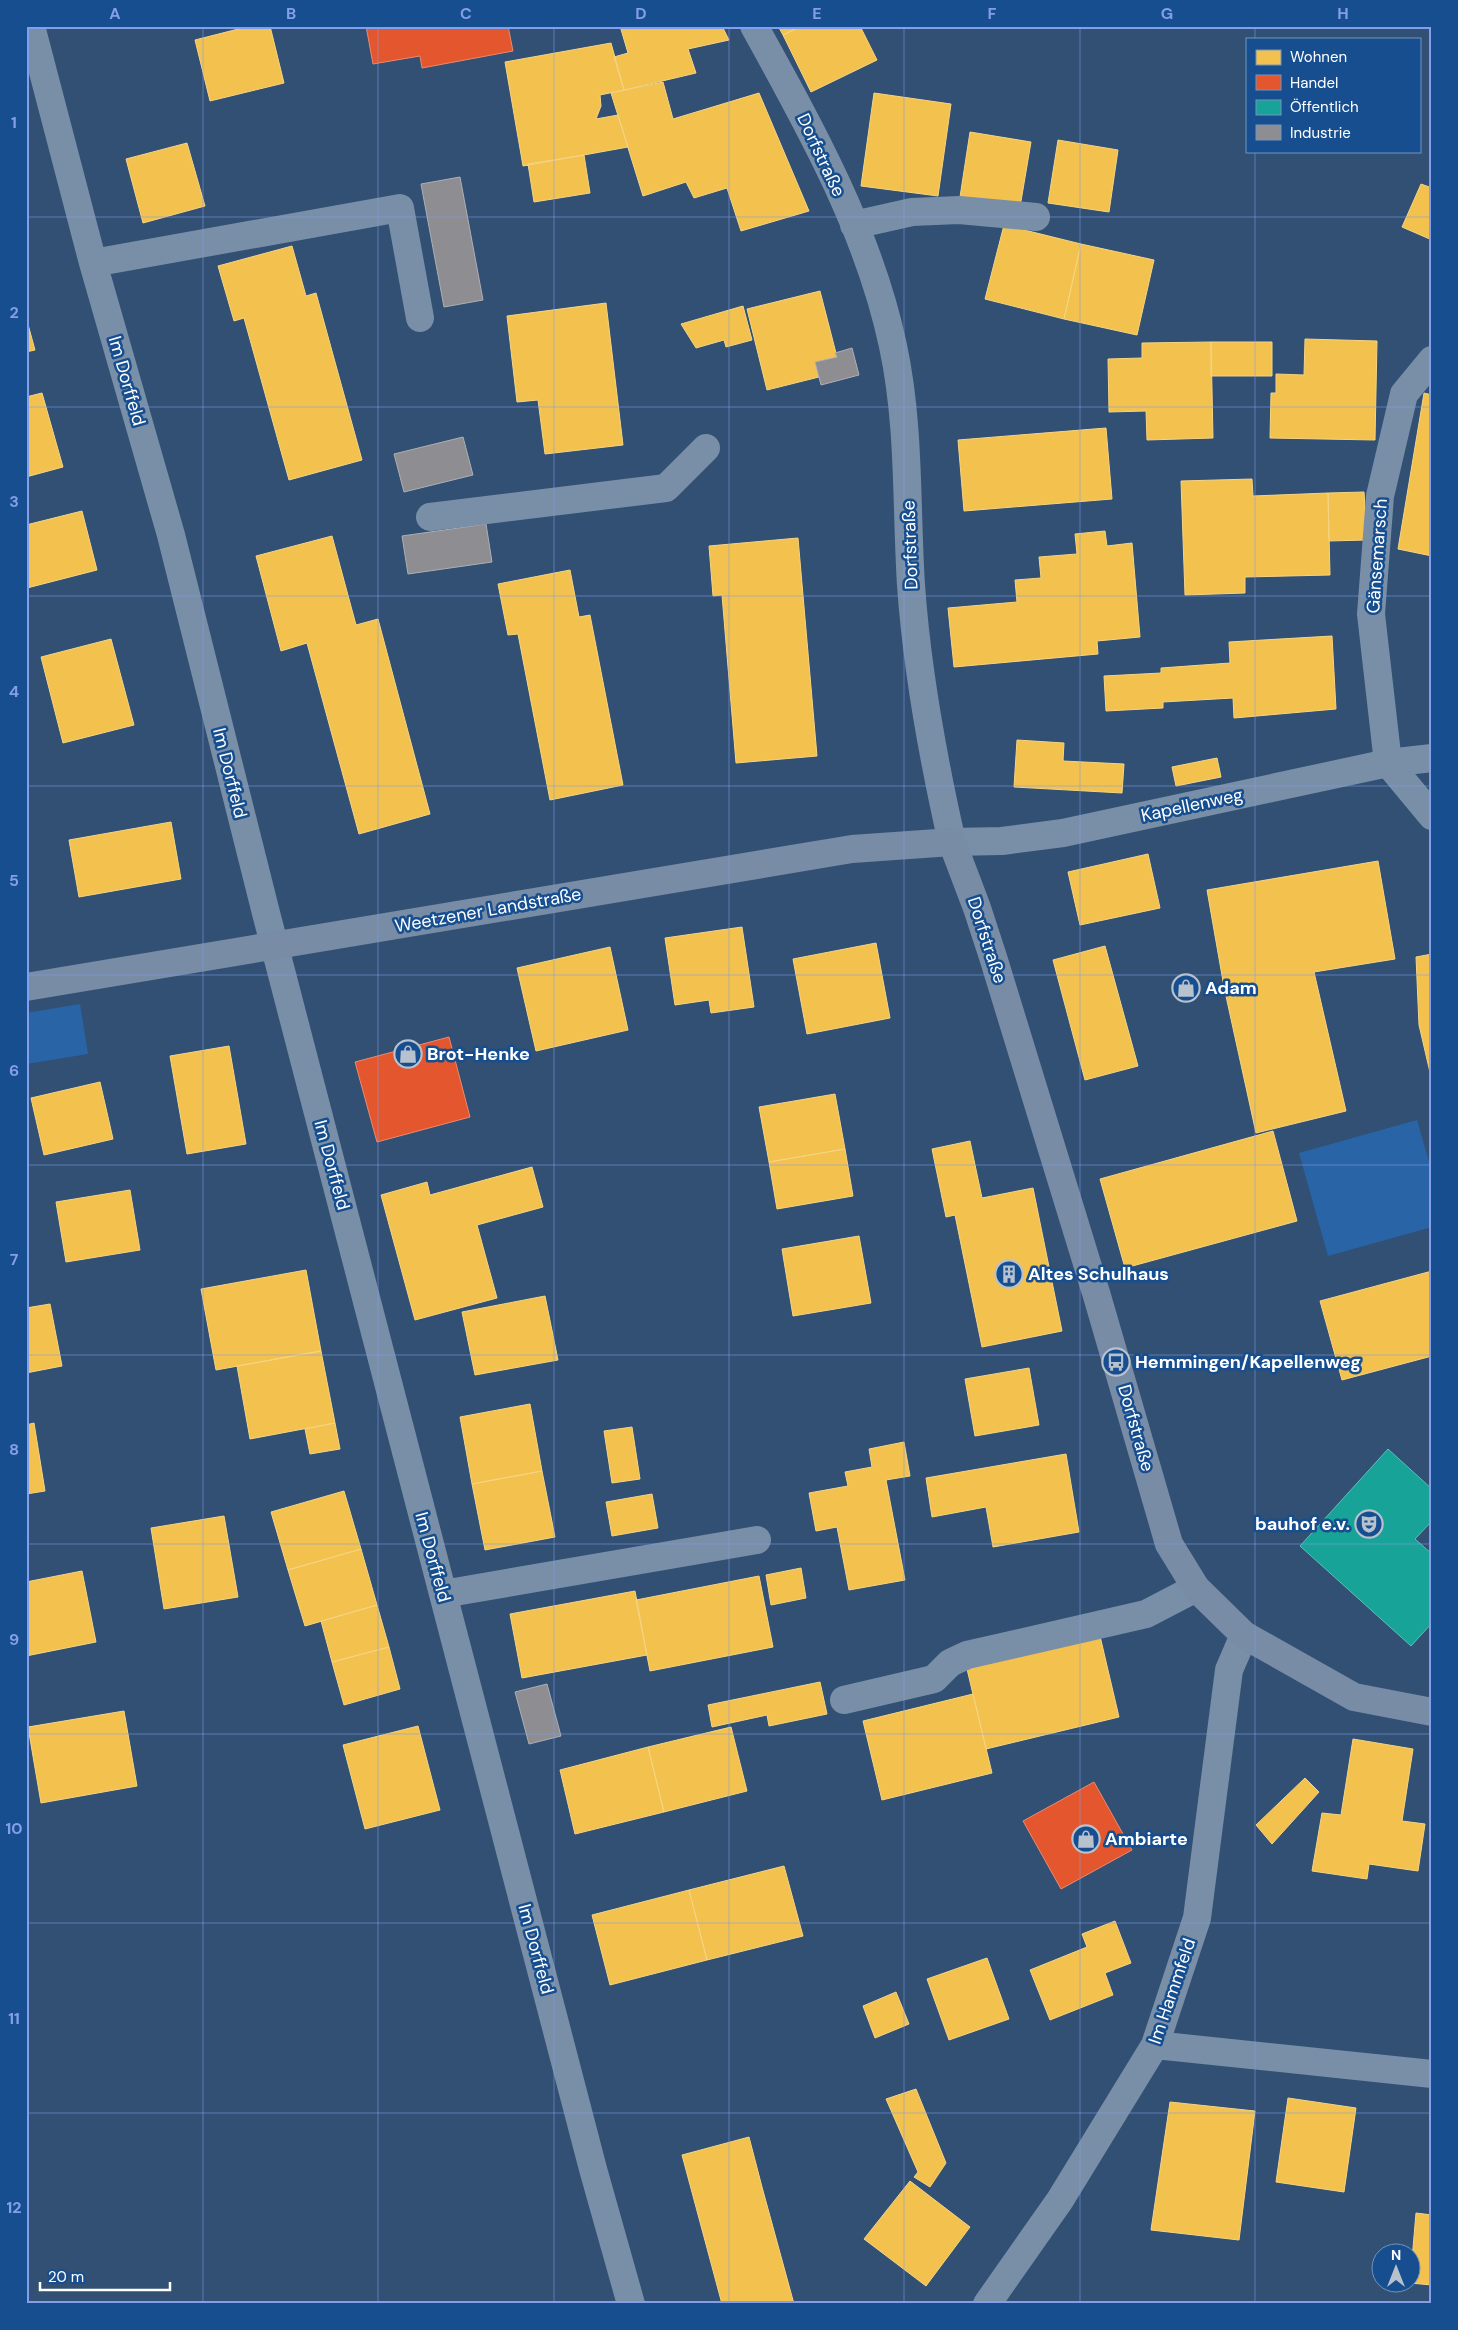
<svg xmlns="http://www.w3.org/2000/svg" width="1458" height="2330" font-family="'DM Sans',sans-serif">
	<rect width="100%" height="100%" fill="#315074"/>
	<path fill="#2965a6" d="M80,1004L88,1054L26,1064V1013Z
		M1417,1120L1432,1172V1227L1328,1256L1299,1153Z"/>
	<path fill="#f2c14e" stroke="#f6d483" d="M250,26H270L284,83L210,101L195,40Z
		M620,26H722L729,40L688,49L696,73L624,90L614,57L628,53Z
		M778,26H801L783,35Z
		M801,26H860L877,60L811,92L783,35Z
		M611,43L624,90L600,95L601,106L596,119L618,115L628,147L523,166L505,62Z
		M663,82L673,119L759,93L809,211L741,231L727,188L694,198L686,182L643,196L611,93Z
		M874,93L951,104L938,196L861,186Z
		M970,132L1031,142L1020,207L960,197Z
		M1058,140L1118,150L1109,212L1048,203Z
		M187,143L205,206L143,223L126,159Z
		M584,155L590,193L534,202L528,164Z
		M1421,184L1432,188V240L1402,227Z
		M1004,225L1081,244L1064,319L985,299Z
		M1081,244L1154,260L1137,335L1064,319Z
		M292,246L306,296L316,293L362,460L289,480L244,318L234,321L218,266Z
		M820,291L837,357L815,362L819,377L767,390L747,309Z
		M606,303L623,445L545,454L538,400L517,402L507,316Z
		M743,306L752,340L726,347L724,340L696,348L681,324Z
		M26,317L35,350L26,352Z
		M1305,339L1377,341L1375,440L1270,438L1271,393H1276V374L1304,375Z
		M1211,342L1213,438L1147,440L1146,411L1109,412L1108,359L1142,358V343Z
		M1211,342H1272V376H1211Z
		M42,393L63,467L26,477V397Z
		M1424,393L1432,395V556L1398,549Z
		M1106,428L1112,499L964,511L958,440Z
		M1252,479L1253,496L1328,493L1330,575L1245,577V593L1185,595L1181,481Z
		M1364,492L1367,540L1329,541L1328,493Z
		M82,511L97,570L27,588L26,525Z
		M1105,531L1107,546L1132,543L1140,637L1097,641L1098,654L954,667L948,608L1017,602L1015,580L1041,578L1039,557L1077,554L1075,534Z
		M332,536L356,625L378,619L430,814L359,834L307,643L281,651L256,556Z
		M798,538L817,756L736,763L722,595L713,596L709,546Z
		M570,570L579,617L590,615L623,785L550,800L518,634L508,635L498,584Z
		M1332,636L1336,709L1234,718L1233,698L1163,702V708L1106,711L1104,676L1161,673V668L1230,663L1229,642Z
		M111,639L134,725L63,743L41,657Z
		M1017,740L1064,743L1063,761L1124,764L1122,793L1014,787Z
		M1217,758L1221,777L1176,786L1172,767Z
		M171,822L181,879L79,897L69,840Z
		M1148,854L1160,908L1080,925L1068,872Z
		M1378,861L1395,959L1314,972L1346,1111L1256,1133L1224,987L1207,890Z
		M742,927L754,1007L711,1013L709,1000L675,1005L665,938Z
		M876,943L890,1018L807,1034L793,959Z
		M1105,946L1138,1066L1085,1080L1053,960Z
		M610,947L628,1030L536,1051L517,968Z
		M1432,954V1081L1419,1025L1416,957Z
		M229,1046L246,1144L187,1154L170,1056Z
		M100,1082L113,1139L44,1155L31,1098Z
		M835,1094L845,1149L769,1162L759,1107Z
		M1273,1131L1297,1221L1125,1268L1100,1179Z
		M970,1141L982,1198L1033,1188L1062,1331L982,1347L955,1215L946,1217L932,1149Z
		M845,1149L853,1196L777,1209L769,1162Z
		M532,1167L543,1207L477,1225L497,1298L415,1320L381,1195L427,1182L430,1195Z
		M130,1190L140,1250L66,1262L56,1202Z
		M859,1236L871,1303L793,1316L782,1249Z
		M306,1270L321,1351L216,1370L201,1289Z
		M1432,1271V1356L1342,1380L1320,1301Z
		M545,1296L558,1360L475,1375L462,1312Z
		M50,1304L62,1366L26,1373V1308Z
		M321,1351L335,1423L250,1439L237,1366Z
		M1029,1368L1039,1425L975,1436L965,1379Z
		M530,1404L542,1471L472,1484L460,1417Z
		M34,1423L45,1491L26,1494V1425Z
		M335,1423L340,1449L310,1454L305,1429Z
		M632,1427L640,1479L612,1483L604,1431Z
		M904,1442L910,1476L886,1480L905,1580L849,1590L837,1527L816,1531L809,1493L848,1486L845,1472L872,1467L869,1449Z
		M1066,1454L1079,1532L993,1547L986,1507L932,1517L926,1478Z
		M542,1471L555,1537L485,1550L472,1484Z
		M344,1491L361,1549L288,1570L271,1512Z
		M652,1494L658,1528L612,1536L606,1502Z
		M224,1516L238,1597L164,1609L151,1528Z
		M361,1549L377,1605L305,1626L288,1570Z
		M801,1568L806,1598L771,1605L766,1575Z
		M82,1571L96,1642L26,1656V1582Z
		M759,1576L773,1647L650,1671L636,1600Z
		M635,1591L647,1655L522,1678L510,1614Z
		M377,1605L389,1647L332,1662L321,1621Z
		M1100,1636L1119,1717L986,1749L967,1669Z
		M389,1647L400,1689L344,1705L332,1662Z
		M820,1682L827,1714L769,1726L767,1715L712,1727L708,1705Z
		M973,1694L992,1773L882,1800L863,1721Z
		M124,1711L137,1786L41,1803L28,1727Z
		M418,1726L440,1810L365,1829L343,1745Z
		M731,1727L747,1791L664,1812L648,1747Z
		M1353,1739L1413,1749L1402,1821L1425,1824L1418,1871L1369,1864L1367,1879L1312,1871L1322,1813L1341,1815Z
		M648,1747L664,1812L575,1834L560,1770Z
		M1305,1778L1319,1792L1272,1844L1256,1825Z
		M784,1866L803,1936L707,1960L689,1890Z
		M689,1890L707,1960L610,1985L592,1915Z
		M1115,1921L1131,1963L1105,1973L1113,1995L1050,2020L1030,1970L1087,1947L1082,1934Z
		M987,1958L1009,2019L949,2040L927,1979Z
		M896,1992L909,2024L875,2038L863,2006Z
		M916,2089L946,2163L930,2187L914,2177L918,2172L886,2099Z
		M1288,2098L1356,2108L1344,2192L1276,2182Z
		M1170,2102L1255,2111L1239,2240L1151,2230Z
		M749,2137L762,2187L794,2304H722L682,2155Z
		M910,2181L970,2227L926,2286L864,2239Z
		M1416,2213L1432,2215V2285L1410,2283Z"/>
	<path fill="#e4572e" stroke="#ec896d" d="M366,26H508L513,51L422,68L420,56L373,64Z
		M449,1037L470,1117L377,1142L355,1062Z
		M1094,1782L1132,1850L1061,1889L1023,1821Z"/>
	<path fill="#17a398" stroke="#5dbfb7" d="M1388,1449L1432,1489V1521L1415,1539L1432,1554V1623L1411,1646L1300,1546Z"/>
	<path fill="#8d8d92" stroke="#afafb3" d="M460,177L483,300L444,307L421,184Z
		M852,348L859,375L821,385L815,362L837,357L835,353Z
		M463,437L473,475L404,492L394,454Z
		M486,524L492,562L408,574L402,536Z
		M547,1684L561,1736L529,1744L515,1692Z"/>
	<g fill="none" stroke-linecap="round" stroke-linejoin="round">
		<path stroke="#788fa7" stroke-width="28" d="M31,26L93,263L171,535L266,913L443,1594L593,2169L631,2304
			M754,26C810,127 869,232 893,346C910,425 906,506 911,585C917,671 933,758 952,842L1002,841L1063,833L1388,763L1432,758
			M854,225L912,212L959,210L1036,217
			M93,263L400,208L420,318
			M1432,360L1404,394L1380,496L1371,614L1388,763L1432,816
			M430,517L666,488L706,448
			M443,1594L757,1540
			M844,1700L934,1679L950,1663L967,1655L1146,1614L1196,1588
			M1155,2045L1432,2074
			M987,2304L1060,2200L1155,2045L1197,1918L1229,1670L1244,1635"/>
		<path stroke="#788ca6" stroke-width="28" d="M26,987L852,849L952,842L977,908L993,957L1097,1296L1169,1544L1196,1588L1244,1635L1354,1697L1432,1712"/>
	</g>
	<path fill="none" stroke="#839eea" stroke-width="1" stroke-opacity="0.55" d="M203,26V2304M378,26V2304M554,26V2304M729,26V2304M904,26V2304M1080,26V2304M1255,26V39M1255,151V2304M26,217H1432M26,407H1432M26,596H1432M26,786H1432M26,975H1432M26,1165H1432M26,1355H1432M26,1544H1432M26,1734H1432M26,1923H1432M26,2113H1432"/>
	<defs>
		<g id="shop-ring" transform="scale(1.4375)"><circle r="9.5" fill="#164e8f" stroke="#b7c2ce" stroke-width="1.5"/><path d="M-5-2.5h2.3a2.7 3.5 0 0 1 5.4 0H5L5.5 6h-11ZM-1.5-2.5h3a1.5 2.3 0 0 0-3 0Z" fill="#b7c2ce"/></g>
		<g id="building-ring" transform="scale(1.4375)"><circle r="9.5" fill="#164e8f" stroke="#b7c2ce" stroke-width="1.5"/><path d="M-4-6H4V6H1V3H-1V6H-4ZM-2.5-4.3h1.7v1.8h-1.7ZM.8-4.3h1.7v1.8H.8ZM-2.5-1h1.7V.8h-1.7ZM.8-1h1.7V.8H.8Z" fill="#b7c2ce"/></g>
		<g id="bus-ring" transform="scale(1.4375)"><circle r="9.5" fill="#164e8f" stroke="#b7c2ce" stroke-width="1.5"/><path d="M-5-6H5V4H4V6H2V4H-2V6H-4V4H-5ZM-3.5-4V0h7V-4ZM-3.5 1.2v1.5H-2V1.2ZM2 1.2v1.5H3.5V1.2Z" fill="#b7c2ce"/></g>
		<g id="theatre-ring" transform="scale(1.4375)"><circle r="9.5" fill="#164e8f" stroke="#b7c2ce" stroke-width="1.5"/><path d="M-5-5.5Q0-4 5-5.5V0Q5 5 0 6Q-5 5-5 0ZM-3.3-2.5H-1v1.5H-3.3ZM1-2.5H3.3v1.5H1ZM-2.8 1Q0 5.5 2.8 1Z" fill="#b7c2ce"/></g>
	</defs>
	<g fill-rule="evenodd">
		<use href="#shop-ring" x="1186" y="988"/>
		<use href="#shop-ring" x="408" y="1054"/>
		<use href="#building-ring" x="1009" y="1274"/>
		<use href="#bus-ring" x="1116" y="1362"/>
		<use href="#theatre-ring" x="1369" y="1524"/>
		<use href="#shop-ring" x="1086" y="1839"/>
	</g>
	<g text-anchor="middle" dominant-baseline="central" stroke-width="5" stroke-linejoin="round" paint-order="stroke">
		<g font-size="18" fill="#fff" stroke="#164e8f">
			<text transform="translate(821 155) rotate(65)">Dorfstraße</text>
			<text transform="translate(127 381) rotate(74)">Im Dorffeld</text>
			<text transform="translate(910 545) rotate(-92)">Dorfstraße</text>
			<text transform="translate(1377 556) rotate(-86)">Gänsemarsch</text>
			<text transform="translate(230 773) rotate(76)">Im Dorffeld</text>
			<text transform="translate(1192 805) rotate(-12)">Kapellenweg</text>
			<text transform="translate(488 910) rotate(-10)">Weetzener Landstraße</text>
			<text transform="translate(987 940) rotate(72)">Dorfstraße</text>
			<text transform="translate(332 1165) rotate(75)">Im Dorffeld</text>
			<text transform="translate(1136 1428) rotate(74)">Dorfstraße</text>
			<text transform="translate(433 1557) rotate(75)">Im Dorffeld</text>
			<text transform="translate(536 1949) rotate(75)">Im Dorffeld</text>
			<text transform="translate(1172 1991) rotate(-71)">Im Hammfeld</text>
		</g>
		<g font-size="18" font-weight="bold" fill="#fff" stroke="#164e8f" text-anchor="start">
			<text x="1205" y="988">Adam</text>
			<text x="427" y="1054">Brot-Henke</text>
			<text x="1028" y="1274">Altes Schulhaus</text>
			<text x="1135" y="1362">Hemmingen/Kapellenweg</text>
			<text x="1350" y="1524" text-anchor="end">bauhof e.v.</text>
			<text x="1105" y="1839">Ambiarte</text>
		</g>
	</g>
	<rect width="1458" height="2330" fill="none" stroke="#164e8f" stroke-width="55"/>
	<rect x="1246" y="38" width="175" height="115" fill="#164e8f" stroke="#7395bc"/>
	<rect x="1256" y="50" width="25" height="15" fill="#f2c14e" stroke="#7395bc"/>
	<text x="1290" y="62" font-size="15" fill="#ffffff">Wohnen</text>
	<rect x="1256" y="75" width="25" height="15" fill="#e4572e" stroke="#7395bc"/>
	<text x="1290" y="88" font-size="15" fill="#ffffff">Handel</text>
	<rect x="1256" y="100" width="25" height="15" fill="#17a398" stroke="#7395bc"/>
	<text x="1290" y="112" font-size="15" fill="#ffffff">Öffentlich</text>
	<rect x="1256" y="125" width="25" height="15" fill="#8d8d92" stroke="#7395bc"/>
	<text x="1290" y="138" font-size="15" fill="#ffffff">Industrie</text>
	<g transform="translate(1396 2268)"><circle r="24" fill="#164e8f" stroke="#7395bc"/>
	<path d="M0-4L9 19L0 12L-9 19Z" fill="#b7c2ce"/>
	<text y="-8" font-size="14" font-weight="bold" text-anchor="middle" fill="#ffffff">N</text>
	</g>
	<path d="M40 2282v8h130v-8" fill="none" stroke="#ffffff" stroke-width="2.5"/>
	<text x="48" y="2282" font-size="15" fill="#ffffff" stroke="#164e8f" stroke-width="4" paint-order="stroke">20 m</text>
	<rect x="28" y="28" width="1402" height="2274" fill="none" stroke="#839eea" stroke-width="2"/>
	<g font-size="16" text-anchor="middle" font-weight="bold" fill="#839eea">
		<text x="115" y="19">A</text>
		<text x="291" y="19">B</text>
		<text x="466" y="19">C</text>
		<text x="641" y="19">D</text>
		<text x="817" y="19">E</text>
		<text x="992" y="19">F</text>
		<text x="1167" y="19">G</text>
		<text x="1343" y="19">H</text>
		<text x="14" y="128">1</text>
		<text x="14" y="318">2</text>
		<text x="14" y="507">3</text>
		<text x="14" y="697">4</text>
		<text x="14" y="886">5</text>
		<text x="14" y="1076">6</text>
		<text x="14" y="1265">7</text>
		<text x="14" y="1455">8</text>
		<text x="14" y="1645">9</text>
		<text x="14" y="1834">10</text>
		<text x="14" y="2024">11</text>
		<text x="14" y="2213">12</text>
	</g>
</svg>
